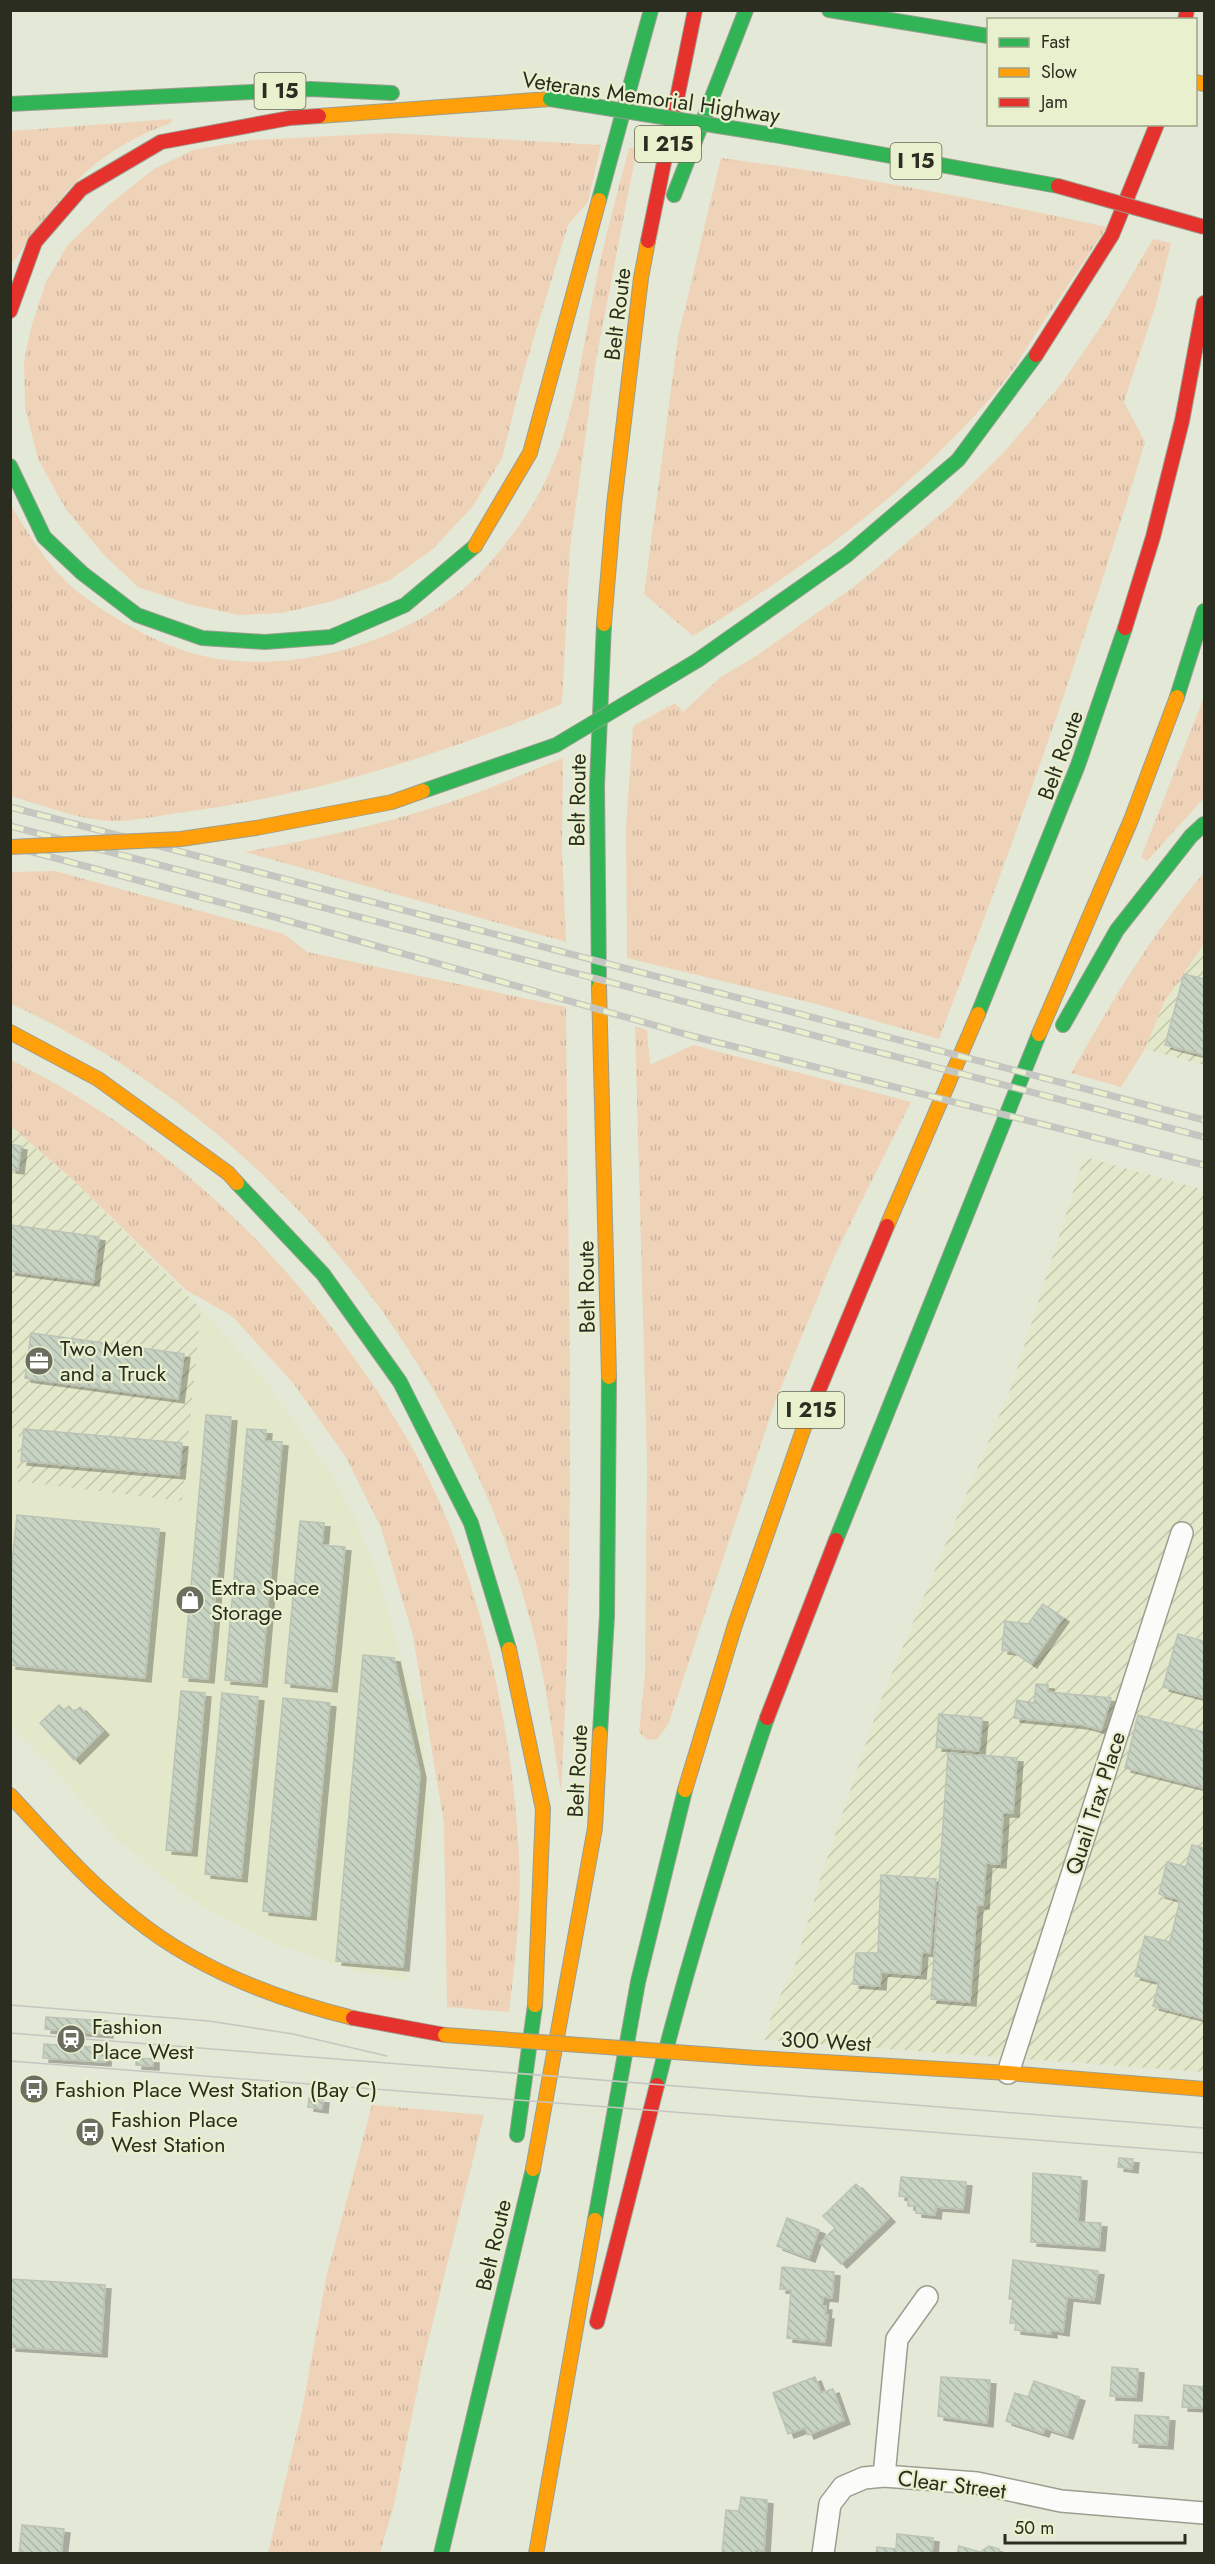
<svg xmlns="http://www.w3.org/2000/svg" width="1215" height="2564" font-family="Jost,sans-serif">
	<defs>
		<pattern id="industrial-furrows" width="10" height="10" patternUnits="userSpaceOnUse" patternTransform="scale(1.5)"><rect width="10" height="10" fill="#e2e8c9"/><path d="M-1 1l2-2M0 10L10 0M9 11l2-2" fill="none" stroke="#c2c7ac"/></pattern>
		<pattern id="grass-tufts" width="24" height="20" patternUnits="userSpaceOnUse" patternTransform="scale(1.5)"><rect width="24" height="20" fill="#efd3b9"/><path d="M3 7l-1-3M5 7V3M7 7l1-3M15 17l-1-3M17 17v-4M19 17l1-3" fill="none" stroke="#cdb59f"/></pattern>
		<pattern id="building-back-hatch" width="6" height="6" patternUnits="userSpaceOnUse" patternTransform="scale(1.5)"><rect width="6" height="6" fill="#c8d4c3"/><path d="M-1 5l2 2M0 0l6 6M5-1l2 2" fill="none" stroke="#acb6a7"/></pattern>
		<filter id="shadow"><feDropShadow dx="6" dy="4" stdDeviation="0" flood-color="#0004"/></filter>
	</defs>
	<rect width="100%" height="100%" fill="#e4e8d6"/>
	<path fill="#e2e8c9" d="M201,1309L266,1382L334,1478L358,1525L377,1574L413,1697L421,1701L429,1821L405,1979L359,1972L277,1944L220,1916L185,1895L117,1839L52,1767L11,1726L10,1434L19,1436L16,1481L182,1501Z"/>
	<path fill="url(#industrial-furrows)" d="M1204,944V1065L1145,1049L1164,1002Z
		M10,1126L72,1179L201,1309L182,1501L16,1481L19,1436L10,1434Z
		M1084,1157L1204,1190V2072L765,2040L773,2010L795,1966L820,1880L880,1702L1012,1385Z"/>
	<path fill="url(#grass-tufts)" d="M173,119L171,123C86,154 62,196 11,265V131Z
		M390,133L601,145L588,202L568,225L524,371L502,458L473,506L433,549L390,580L333,601L282,613L238,615L188,604L138,587L104,555L65,508L38,459L25,407L24,361L32,324L46,282L67,246L111,203L154,169L193,150L252,140Z
		M629,148H637L596,360L570,548L562,704C441,756 316,794 185,812C158,815 126,824 99,820C69,816 39,804 11,796L10,504C31,538 53,575 86,598C117,621 162,646 199,655C290,678 416,641 480,573C502,550 523,523 538,495C575,430 581,353 596,281C605,236 618,192 629,148Z
		M721,158C851,175 979,199 1107,227C1084,261 1061,296 1038,330C1027,347 1016,367 1003,383C919,486 806,567 693,636L644,594L678,337Z
		M1153,239L1171,243L1156,304L1124,402L1145,442C1085,644 1014,842 939,1039L816,1004L627,958L626,827L633,726L675,703L683,712L721,677L756,656L855,586L949,507L1005,451L1062,383L1106,319Z
		M1204,697V798L1147,861L1141,857Z
		M563,758L562,848L566,942L245,852C323,838 402,820 477,793C506,782 534,769 563,758Z
		M55,871L284,934L307,952L566,1007C568,1269 576,1531 561,1792C552,1735 546,1678 531,1623C459,1354 264,1119 11,1004V872Z
		M1204,873V944L1164,1002L1145,1049L1121,1087L1071,1073C1111,1003 1151,934 1204,873Z
		M635,1026L647,1030L650,1065L693,1045L911,1102L835,1255L775,1402L668,1725L657,1739L647,1740L639,1732L645,1674L647,1464Z
		M11,1060C156,1132 274,1240 365,1373C394,1415 420,1457 440,1503C487,1612 513,1737 519,1856C522,1908 515,1960 509,2012L447,2007L444,1824L413,1636L381,1528L346,1457L293,1383L232,1316L186,1290L72,1179L11,1126Z
		M372,2105L484,2115L422,2366L394,2505L380,2553H268L302,2411L327,2274Z"/>
	<path fill="url(#building-back-hatch)" stroke="#bcc3b6" stroke-width="1.5" filter="url(#shadow)" d="M1184,974L1204,979V1055L1165,1045Z
		M10,1144L21,1146L18,1170L10,1169Z
		M11,1225L99,1237L93,1282L10,1271Z
		M31,1333L184,1354L178,1399L25,1378Z
		M206,1415L231,1417L208,1679L183,1677Z
		M24,1429L182,1443L179,1475L21,1461Z
		M247,1429L266,1430L265,1441L282,1442L261,1683L225,1680Z
		M17,1515L159,1529L145,1678L10,1665V1582Z
		M300,1521L324,1523L322,1545L345,1547L331,1688L285,1683Z
		M1043,1604L1063,1618L1031,1664L1012,1651L1002,1650L1005,1621L1028,1624Z
		M1178,1634L1204,1641V1698L1163,1687Z
		M363,1655L394,1658L420,1774L403,1967L336,1961Z
		M1036,1684L1048,1685V1692L1111,1698L1101,1730L1083,1725L1014,1718L1017,1700L1034,1703Z
		M181,1691L205,1693L191,1852L166,1850Z
		M222,1693L258,1697L241,1878L205,1874Z
		M283,1698L330,1703L310,1916L263,1911Z
		M59,1705L64,1710L69,1706L74,1712L80,1707L103,1731L74,1760L40,1723Z
		M939,1714L982,1718L979,1751L936,1747Z
		M1138,1715L1204,1732V1788L1125,1768Z
		M948,1753L1017,1758L1013,1813H1003L1000,1864L986,1863L983,1905H977L970,2002L931,1999Z
		M1192,1845L1204,1848V2019L1153,2006L1159,1982L1135,1976L1145,1936L1170,1942L1180,1900L1159,1894L1167,1862L1186,1867Z
		M881,1875L936,1879L930,1953L922,1952L920,1975L881,1972L880,1986L853,1984L856,1953H878Z
		M46,2017L108,2021L107,2034L45,2029Z
		M44,2044L106,2048L105,2062L43,2058Z
		M136,2058L153,2059V2066L136,2065Z
		M309,2098L323,2099L322,2109L308,2107Z
		M1119,2158L1133,2159L1132,2169L1118,2167Z
		M1033,2173L1081,2177L1078,2222L1101,2223L1099,2247L1031,2242Z
		M901,2177L966,2182L963,2209L936,2207L935,2215L916,2213V2206H908V2197L899,2196Z
		M856,2184L889,2218L841,2264L820,2243L835,2228L823,2216Z
		M787,2218L819,2230L809,2258L777,2246Z
		M1013,2260L1098,2271L1094,2300L1067,2297L1063,2332L1051,2330V2334L1015,2330L1016,2323H1010L1013,2299H1009Z
		M782,2267L834,2272L832,2298L823,2297L822,2306H826L825,2315H828L825,2342L787,2338L791,2290L780,2289Z
		M10,2279L105,2285L101,2353L10,2347Z
		M1112,2367L1138,2369L1136,2397L1110,2396Z
		M815,2377L821,2393L833,2389L844,2420L808,2435L805,2428L788,2434L773,2393Z
		M941,2377L990,2380L987,2423L938,2416Z
		M1034,2381L1079,2397L1067,2435L1045,2428L1043,2433L1006,2421L1015,2393L1028,2397Z
		M1184,2385L1204,2387V2408L1182,2407Z
		M1135,2415L1169,2417L1167,2445L1133,2443Z
		M741,2497L767,2500L764,2551L755,2550V2554H722L726,2510L739,2511Z
		M22,2525L64,2529L61,2554H19Z
		M897,2534L933,2538L932,2554H876L877,2547L896,2549Z
		M959,2546L980,2552L989,2546L999,2549V2554H957Z"/>
	<g fill="none" stroke-linecap="round" stroke-linejoin="round">
		<g stroke="#9b9e90" stroke-width="24">
			<path id="street" d="M1008,2073L1182,1533
				M884,2476L897,2339L927,2297
				M823,2554L830,2504L843,2487L864,2478L884,2476L977,2483L1061,2501L1204,2513"/>
		</g>
		<g stroke="#9b9e90" stroke-width="16">
			<path id="fast" d="M829,10L988,36
				M10,104L311,89L392,93
				M774,135L1058,186
				M674,195L746,10
				M599,200L651,10
				M10,466L44,537L82,573L137,615L202,638L265,642L331,637L405,605L475,546
				M698,660L847,555L958,460L1036,355
				M1177,697L1204,611
				M599,987L597,785L604,624
				M978,1014L1078,765L1125,628
				M1063,1025L1117,930L1191,836L1204,824
				M237,1183L323,1274L400,1382L471,1523L509,1649
				M836,1540L1039,1034
				M600,1733L607,1616L609,1377
				M657,2085C688,1961 726,1839 767,1718
				M517,2135L535,2005
				M595,2220L638,1982L685,1790
				M441,2554L533,2169"/>
		</g>
		<g stroke="#9b9e90" stroke-width="16">
			<path id="slow" d="M1196,82L1204,84
				M319,116L550,99
				M475,546L530,453L599,200
				M604,624L614,505L641,278L648,241
				M599,987L609,1377
				M10,1032L98,1079L228,1173L237,1183
				M1039,1034L1131,820L1177,697
				M887,1226L978,1014
				M509,1649L543,1809L535,2005
				M685,1790L735,1625L808,1416
				M10,1795C50,1838 88,1882 134,1918C197,1969 275,1999 353,2018
				M756,2058L1008,2073L1204,2089
				M533,2169L595,1828L600,1733
				M536,2554L595,2220"/>
		</g>
		<g stroke="#9b9e90" stroke-width="16">
			<path id="jam" d="M1185,20L1187,10
				M648,241L695,10
				M10,311L35,242L81,189L161,142L290,118L319,116
				M1036,355L1112,235L1157,124
				M1125,628L1153,537L1182,421L1204,303
				M808,1416L887,1226
				M767,1718L836,1540
				M353,2018L445,2035
				M597,2322L657,2085"/>
		</g>
		<use href="#street" stroke="#fbfcf9" stroke-width="21"/>
		<use href="#fast" stroke="#30b455" stroke-width="14"/>
		<use href="#slow" stroke="#ff9f0a" stroke-width="14"/>
		<use href="#jam" stroke="#e5322d" stroke-width="14"/>
		<path stroke="#c5c6c1" stroke-width="1.5" d="M10,2005L209,2021L293,2034L387,2056
			M10,2033L1204,2128
			M10,2061L1204,2153"/>
		<g stroke="#c5c6c1" stroke-width="7">
			<path id="rail" d="M10,807L1204,1120
				M10,826L1204,1137
				M10,846L271,916L692,1036L1204,1165"/>
		</g>
		<use href="#rail" stroke="#e9f0ce" stroke-width="4.5" stroke-dasharray="14" stroke-linecap="butt"/>
		<g stroke="#9b9e90" stroke-width="16" stroke-linecap="butt">
			<path id="fast-bridge" d="M550,99L774,135
				M423,791L556,745L698,660"/>
		</g>
		<g stroke="#9b9e90" stroke-width="16" stroke-linecap="butt">
			<path id="slow-bridge" d="M10,847L181,839L256,828L392,802L423,791
				M445,2035L756,2058"/>
		</g>
		<g stroke="#9b9e90" stroke-width="16" stroke-linecap="butt">
			<path id="jam-bridge" d="M1058,186L1204,227"/>
		</g>
		<use href="#fast-bridge" stroke="#30b455" stroke-width="14"/>
		<use href="#slow-bridge" stroke="#ff9f0a" stroke-width="14"/>
		<use href="#jam-bridge" stroke="#e5322d" stroke-width="14"/>
	</g>
	<defs>
		<g id="office-disc" transform="scale(1.5)"><circle r="9.5" fill="#6c6e60" stroke="#e9f0ce"/><path d="M-6-3h4V-5.5h4V-3h4V5H-6ZM-1-4.5V-3h2v-1.5ZM-6 0V1H6V0Z" fill="#fff"/></g>
		<g id="shop-disc" transform="scale(1.5)"><circle r="9.5" fill="#6c6e60" stroke="#e9f0ce"/><path d="M-5-2.5h2.3a2.7 3.5 0 0 1 5.4 0H5L5.5 6h-11ZM-1.5-2.5h3a1.5 2.3 0 0 0-3 0Z" fill="#fff"/></g>
		<g id="station-disc" transform="scale(1.5)"><circle r="9.5" fill="#6c6e60" stroke="#e9f0ce"/><path d="M-3-6H3Q5-6 5-4V2Q5 4 3 4L4.5 6H3L1.5 4h-3L-3 6H-4.5L-3 4Q-5 4-5 2V-4Q-5-6-3-6ZM-3.5-4v3h7v-3ZM-3.5 1v1.5H-2V1ZM2 1v1.5H3.5V1Z" fill="#fff"/></g>
		<g id="bus-disc" transform="scale(1.5)"><circle r="9.5" fill="#6c6e60" stroke="#e9f0ce"/><path d="M-5-6H5V4H4V6H2V4H-2V6H-4V4H-5ZM-3.5-4V0h7V-4ZM-3.5 1.2v1.5H-2V1.2ZM2 1.2v1.5H3.5V1.2Z" fill="#fff"/></g>
	</defs>
	<g fill-rule="evenodd">
		<use href="#office-disc" x="39" y="1361"/>
		<use href="#shop-disc" x="190" y="1600"/>
		<use href="#station-disc" x="71" y="2039"/>
		<use href="#bus-disc" x="34" y="2089"/>
		<use href="#bus-disc" x="90" y="2132"/>
	</g>
	<g text-anchor="middle" dominant-baseline="central" stroke-width="4.5" stroke-linejoin="round" paint-order="stroke">
		<g fill="#e9f0ce" stroke="#646855" stroke-width="1.5">
			<rect x="254.5" y="73" width="51" height="36" rx="4.5"/>
			<rect x="635" y="126" width="66" height="36" rx="4.5"/>
			<rect x="890.5" y="143" width="51" height="36" rx="4.5"/>
			<rect x="778" y="1392" width="66" height="36" rx="4.5"/>
		</g>
		<g font-size="21" font-weight="bold" fill="#2b2d21">
			<text x="280" y="91">I 15</text>
			<text x="668" y="144">I 215</text>
			<text x="916" y="161">I 15</text>
			<text x="811" y="1410">I 215</text>
		</g>
		<g font-size="22" fill="#2b2d21" stroke="#e9f0ce">
			<text transform="translate(651 97) rotate(8)">Veterans Memorial Highway</text>
			<text transform="translate(617 314) rotate(-83)">Belt Route</text>
			<text transform="translate(1060 755) rotate(-70)">Belt Route</text>
			<text transform="translate(577 800) rotate(-89)">Belt Route</text>
			<text transform="translate(586 1287) rotate(-91)">Belt Route</text>
			<text transform="translate(577 1771) rotate(-87)">Belt Route</text>
			<text transform="translate(1095 1803) rotate(-72)">Quail Trax Place</text>
			<text transform="translate(826 2041) rotate(3)">300 West</text>
			<text transform="translate(493 2245) rotate(-77)">Belt Route</text>
			<text transform="translate(952 2484) rotate(7)">Clear Street</text>
		</g>
		<g font-size="22" fill="#2b2d21" stroke="#e9f0ce" text-anchor="start">
			<text x="60" y="1348">Two Men<tspan x="60" dy="25">and a Truck</tspan></text>
			<text x="211" y="1587">Extra Space<tspan x="211" dy="25">Storage</tspan></text>
			<text x="92" y="2026">Fashion<tspan x="92" dy="25">Place West</tspan></text>
			<text x="55" y="2089">Fashion Place West Station (Bay C)</text>
			<text x="111" y="2119">Fashion Place<tspan x="111" dy="25">West Station</tspan></text>
		</g>
	</g>
	<rect width="1215" height="2564" fill="none" stroke="#2b2d21" stroke-width="24"/>
	<rect x="987" y="18" width="210" height="108" fill="#e9f0ce" stroke="#9da289" stroke-width="1.5"/>
	<rect x="999" y="38" width="30" height="9" fill="#30b455" stroke="#9da289" stroke-width="1.5"/>
	<text x="1041" y="48" font-size="18" fill="#2b2d21">Fast</text>
	<rect x="999" y="68" width="30" height="9" fill="#ff9f0a" stroke="#9da289" stroke-width="1.5"/>
	<text x="1041" y="78" font-size="18" fill="#2b2d21">Slow</text>
	<rect x="999" y="98" width="30" height="9" fill="#e5322d" stroke="#9da289" stroke-width="1.5"/>
	<text x="1041" y="108" font-size="18" fill="#2b2d21">Jam</text>
	<path d="M1005 2534v9h180v-9" fill="none" stroke="#2b2d21" stroke-width="3"/>
	<text x="1014" y="2534" font-size="18" fill="#2b2d21" stroke="#e9f0ce" stroke-width="4.5" paint-order="stroke">50 m</text>
</svg>
